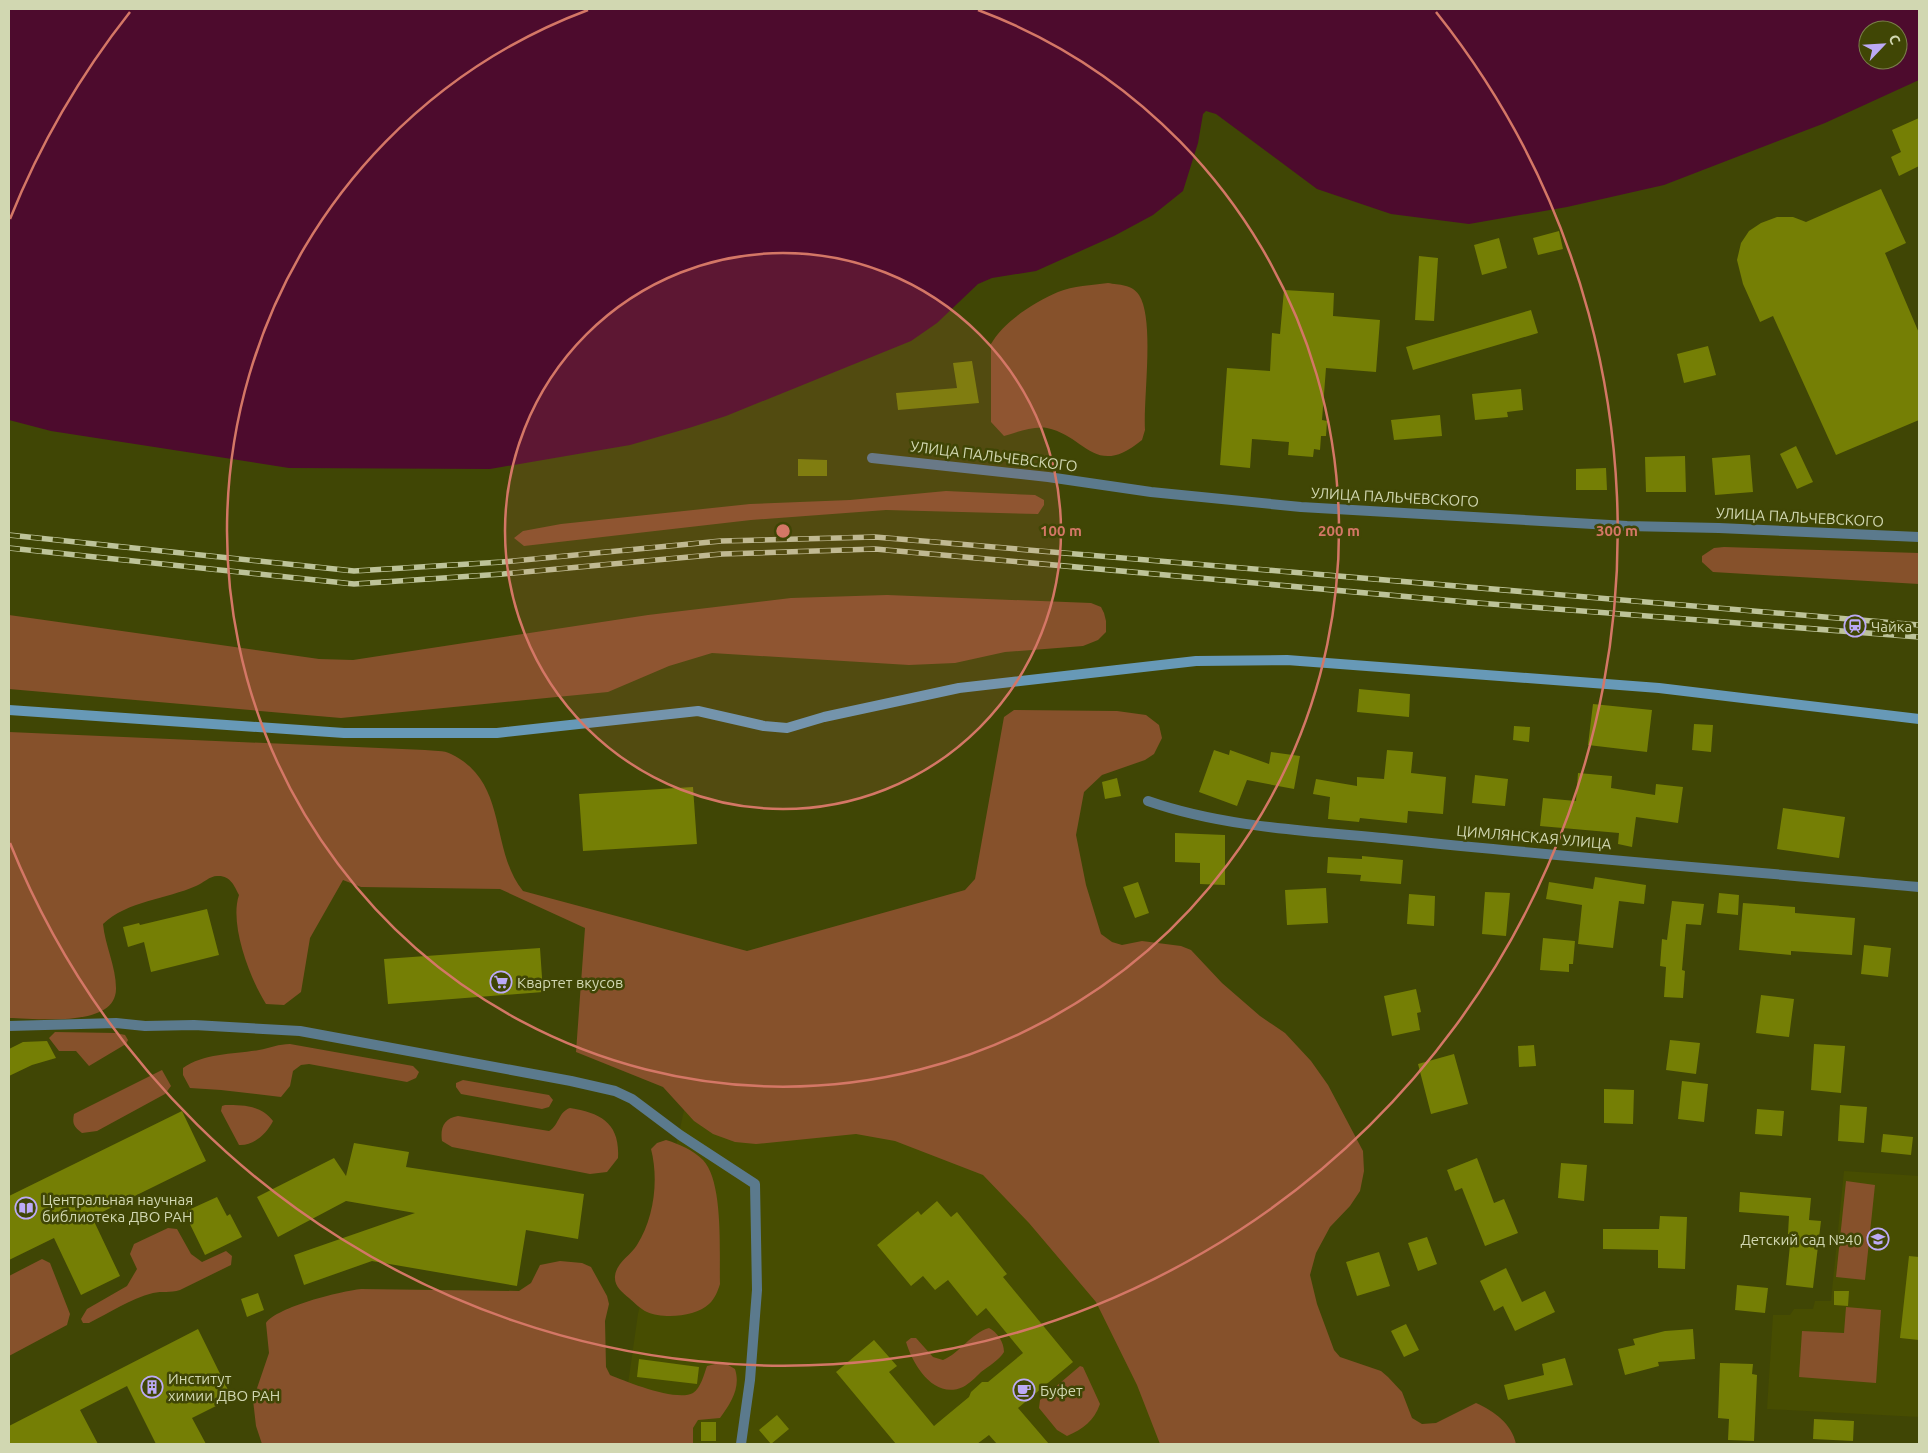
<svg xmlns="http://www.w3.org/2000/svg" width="1928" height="1453" font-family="Ubuntu,sans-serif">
	<rect width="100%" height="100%" fill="#404605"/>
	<path fill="#474d01" d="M882,985L1226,1444H689L625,1405L638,1314L711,991Z
		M1844,1171L1919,1176V1417L1767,1409L1773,1315H1790L1794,1309H1813L1815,1301H1831Z"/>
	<path fill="#86512b" d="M1108,283C1119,285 1132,284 1139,295C1155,320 1143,398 1145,430L1142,440C1095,479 1086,436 1047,428C1033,426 1018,432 1004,436L991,422V344C1004,321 1035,302 1058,292C1073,286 1092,285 1108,283Z
		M946,491L1035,495L1044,500V505L1038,514L886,510L751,520L524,546L514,538L523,531L561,524L750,504L850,500Z
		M1724,547L1919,553V584L1713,572L1702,562V556L1714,548Z
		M887,595L1091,603L1101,607L1104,613L1106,621V632L1098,640L1083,646L1005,652L955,663L909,665L712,653L669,666L608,692L341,718L9,689V615L319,659L353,660L648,615L791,598Z
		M1014,710L1117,711L1146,715L1159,725L1162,738L1154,754L1145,760L1102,775L1084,792L1076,835L1086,885L1101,934L1112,942L1122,945L1142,941L1181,946L1191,950L1222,983L1260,1016L1285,1033L1311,1061L1328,1085L1363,1151L1364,1171L1360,1191L1350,1206L1330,1227L1316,1253L1310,1275L1317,1304L1334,1350L1340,1357L1381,1371L1388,1377L1402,1392L1412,1418L1422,1424L1436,1423L1476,1403C1494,1411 1512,1424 1516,1444H1160L1137,1385L1096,1302L1029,1223L983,1175L895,1141L856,1134L756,1144L735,1142L713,1134L694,1121L663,1087L576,1052L585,928L500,889L361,887L343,880L310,938L301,992L284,1005L266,1004C250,979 229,924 239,895C234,885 230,875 217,876C210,876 203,883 196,886C167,899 127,901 103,924C105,945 116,967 116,988C117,1029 35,1018 9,1018V732L425,750C433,751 444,750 451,754C509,782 489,849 523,891L747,951L965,890L975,879L1004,717Z
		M55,1032L116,1033L125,1035L128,1040L126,1044L89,1066L76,1051H59L49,1038Z
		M290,1044L413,1066L419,1072L416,1078L407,1082L309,1064L301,1065L293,1071L290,1086L281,1097L221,1090L190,1088L183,1075V1068C204,1053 235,1054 259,1050C270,1048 279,1044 290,1044Z
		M162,1070L171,1086L165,1094L97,1131L82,1133C74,1127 72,1124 74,1114Z
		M463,1080L549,1095L553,1100L549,1107L542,1109L461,1094L456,1087V1083Z
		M225,1105C243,1105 261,1105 273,1121C267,1133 254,1146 239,1145L221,1111L222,1106Z
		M570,1108C601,1113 620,1123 618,1158L607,1172L590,1174L452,1147L442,1141C440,1128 444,1118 458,1116L549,1131C559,1126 558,1112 570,1108Z
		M666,1140C679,1144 693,1150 703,1160C724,1182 719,1254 720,1284C718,1290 715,1299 709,1304C696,1317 663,1319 647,1312C640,1309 634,1302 629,1298C622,1292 614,1286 615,1276C616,1263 631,1255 637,1245C654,1218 659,1180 651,1149L657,1143Z
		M1846,1181L1875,1185L1865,1280L1836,1277Z
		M168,1228L177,1229L191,1254L202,1262L226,1251L232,1256L231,1265L180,1290C170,1293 162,1291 153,1293C130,1299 109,1313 89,1323H83L81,1319L87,1309L127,1286L137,1269L130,1254L134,1244Z
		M42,1259L50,1263L70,1314L67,1325L9,1356V1276Z
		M560,1261L582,1263L591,1267L607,1296L609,1304L605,1321L606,1367L610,1375C627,1382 677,1402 693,1393C701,1388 704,1374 707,1366L723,1362L735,1369C741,1388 731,1403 720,1418L698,1420L693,1428V1444H262L256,1426L253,1400L269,1353L266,1323C277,1307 341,1291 361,1289L519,1291L531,1283L540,1265Z
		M1846,1307L1881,1310L1876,1383L1799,1377L1802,1331L1844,1333Z
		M989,1328C997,1332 1004,1342 1004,1352C999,1360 989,1366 981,1372C976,1377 969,1384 963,1387C934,1400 913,1365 906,1342L911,1338H916L933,1357L943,1360C960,1353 971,1333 989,1328Z
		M1080,1366L1083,1367L1100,1404C1094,1421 1083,1429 1067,1436L1057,1430L1039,1408L1040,1400Z"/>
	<path fill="#4d0b2d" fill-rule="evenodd" d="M9,9H1919V80L1825,123L1664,185L1567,207L1469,224L1391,214L1317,189L1216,114L1206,111L1203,114L1198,143L1183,191L1153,215L1114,236L1036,271L992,278L978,284L937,323L911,341L726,416L689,428L630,445L490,469L289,468L51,431L9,420ZM1868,30H1898V60H1868Z"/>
	<path fill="#757f05" d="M1919,118V166L1899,176L1891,157L1901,152L1892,130Z
		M1881,189L1906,243L1885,253L1919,333V420L1836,455L1773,316L1760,322L1743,284L1737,260L1741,243L1749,231L1761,223L1777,217H1793L1806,222Z
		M1559,231L1563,249L1538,255L1533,238Z
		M1499,238L1507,268L1482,275L1474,245Z
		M1419,256L1438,258L1434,321L1415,320Z
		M1284,290L1334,293L1333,316L1380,320L1376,372L1326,368L1322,420L1327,421L1326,436H1321L1320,450L1314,449L1313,457L1288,455L1289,442L1252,439L1250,468L1220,465L1227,368L1270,371L1272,333L1280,334Z
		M1531,310L1538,333L1413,370L1406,347Z
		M1708,346L1716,375L1684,383L1677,354Z
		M972,361L979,403L898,410L896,393L957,388L953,363Z
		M1521,389L1523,410L1507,412L1508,417L1475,420L1472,394Z
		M1440,415L1442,436L1394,440L1391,420Z
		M1796,446L1813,482L1797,489L1780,454Z
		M1750,455L1753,492L1715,495L1712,458Z
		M1685,456L1686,492H1646L1645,457Z
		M798,459L827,460V476H798Z
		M1606,468L1607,490H1576V469Z
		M1359,689L1410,694L1409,717L1357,712Z
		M1593,704L1652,710L1647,752L1588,745Z
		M1694,724L1713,725L1711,752L1692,750Z
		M1514,726L1530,727L1529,742L1513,740Z
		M1214,750L1229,755L1230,750L1269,764L1271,752L1300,756L1294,789L1247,780L1237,806L1199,792Z
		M1387,750L1413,752L1411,773L1446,777L1443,814L1408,811L1407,823L1360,818L1359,822L1328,819L1330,797L1313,794L1316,779L1357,786V777L1384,779Z
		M1578,773L1612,776L1611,788L1655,795L1656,784L1683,787L1678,823L1636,817L1632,847L1618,844L1619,833L1540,826L1543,798L1576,801Z
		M1475,775L1508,779L1505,806L1472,803Z
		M1117,778L1121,796L1105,799L1102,782Z
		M693,787L697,844L583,851L579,794Z
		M1783,808L1845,817L1839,858L1777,849Z
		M1175,833L1225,835V885L1200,884V863L1175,862Z
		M1362,856L1403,860L1401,884L1360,881L1361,875L1327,873L1328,857L1362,859Z
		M1595,877L1646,885L1644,904L1619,901L1613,948L1578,944L1582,905L1546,899L1549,882L1593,889Z
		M1138,882L1149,913L1135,918L1123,887Z
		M1326,888L1328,923L1287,925L1285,890Z
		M1485,892L1510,893L1506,936L1482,934Z
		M1719,893L1739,895L1738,915L1717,913Z
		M1409,894L1435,896L1434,926L1407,924Z
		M1672,901L1704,904L1701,925L1686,924L1682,970L1685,971L1683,998L1664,997L1666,967L1660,966L1662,939L1667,940Z
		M1743,903L1795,907V913L1855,918L1852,955L1791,951V955L1739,950Z
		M207,909L219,955L151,972L144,942L128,947L123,927L139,923L140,925Z
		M1543,938L1575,941L1573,964H1569V972L1540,970Z
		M1864,945L1891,948L1888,977L1861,974Z
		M540,948L543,992L388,1004L384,959Z
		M1416,989L1421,1012L1417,1013L1420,1030L1392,1036L1384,996Z
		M1761,995L1794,999L1789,1037L1756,1033Z
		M1670,1040L1700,1043L1696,1074L1666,1070Z
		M47,1041L56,1058L32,1065L9,1076V1049L23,1042Z
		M1814,1044L1845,1046L1841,1093L1811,1090Z
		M1534,1045L1536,1066L1519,1067L1518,1046Z
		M1454,1054L1468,1104L1431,1114L1418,1064Z
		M1682,1081L1708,1084L1704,1122L1678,1119Z
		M1604,1089L1634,1090L1633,1124L1604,1123Z
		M1840,1105L1867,1107L1864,1143L1838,1141Z
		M1757,1109L1784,1111L1782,1136L1755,1134Z
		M182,1111L206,1161L92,1217L120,1276L81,1295L54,1238L9,1260V1196Z
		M1883,1134L1913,1137L1911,1155L1881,1152Z
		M354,1143L409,1152L406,1167L584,1194L578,1239L526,1230L517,1286L372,1261L304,1285L294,1255L415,1213L346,1201L278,1237L257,1197L334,1158L346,1176Z
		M1477,1158L1494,1203L1504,1199L1518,1233L1485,1246L1462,1188L1455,1191L1447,1170Z
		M1561,1163L1587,1165L1584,1201L1558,1198Z
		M1740,1192L1811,1198L1809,1220L1821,1221L1813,1288L1786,1285L1791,1235L1788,1234L1789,1216L1739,1212Z
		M217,1197L227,1216L230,1214L242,1237L205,1255L184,1212Z
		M937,1201L951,1217L957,1212L1007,1274L1003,1277L1073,1362L1018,1408L1049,1444H997L989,1435L977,1444H896L836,1372L874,1340L897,1366L889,1372L934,1426L969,1397L971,1392L982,1382H988L1023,1353L986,1308L977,1316L948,1280L935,1290L923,1276L911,1286L877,1245L918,1211L921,1215Z
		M1660,1216L1687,1217L1685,1269L1658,1268V1250L1603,1249V1229H1659Z
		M1427,1237L1437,1264L1418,1271L1408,1243Z
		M1379,1252L1390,1286L1357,1296L1346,1262Z
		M1909,1256L1919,1257V1340L1900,1338Z
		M1506,1268L1522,1302L1545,1291L1555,1312L1515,1331L1503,1306L1494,1311L1480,1281Z
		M1737,1285L1768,1288L1765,1313L1735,1310Z
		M1834,1291H1849L1848,1306L1834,1305Z
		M258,1293L264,1310L247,1317L241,1299Z
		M1406,1324L1419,1350L1404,1357L1391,1331Z
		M198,1329L232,1398L192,1418L206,1444H156L127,1386L80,1410L98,1444H9V1426Z
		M1693,1329L1695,1359L1658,1362L1659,1366L1625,1375L1618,1349L1635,1345L1633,1339L1665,1331Z
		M1565,1358L1573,1385L1508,1400L1504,1385L1544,1375L1542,1364Z
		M639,1359L699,1367L697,1384L637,1377Z
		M1720,1363L1753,1364L1752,1374L1757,1375L1754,1441L1728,1440L1729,1419L1718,1418Z
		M777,1415L789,1429L771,1444L759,1430Z
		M1814,1419L1854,1421L1853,1441L1813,1439Z
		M701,1422H716V1441H701Z"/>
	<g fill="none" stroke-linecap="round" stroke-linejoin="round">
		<path stroke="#5b7a8d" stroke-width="10" d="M872,458L1048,477L1151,492L1301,507L1627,526L1719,528L1919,537
			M1148,801C1228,829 1318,831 1402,840C1574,858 1747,871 1919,887
			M9,1026L116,1023L145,1026L194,1025L300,1031L571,1081L615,1091L632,1099L680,1135L755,1184L757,1290L750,1380L741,1444"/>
		<path stroke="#6799b7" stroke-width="10" d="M9,710L344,733H497L698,711L764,726L787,728L824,717L959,688L1196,661L1287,660L1659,688L1919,719"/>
		<g stroke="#bdc399" stroke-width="5.5">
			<path id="rail" d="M9,535L354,571L502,562L721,541L875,537L1919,625
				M9,548L354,584L503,574L722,554L875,549L1478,603L1919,637"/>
		</g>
		<use href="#rail" stroke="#404605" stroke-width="4" stroke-dasharray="11" stroke-linecap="butt"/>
	</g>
	<circle cx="783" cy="531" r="278" fill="#d47766" fill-opacity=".12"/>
	<g fill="none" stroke="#d47766" stroke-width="2.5">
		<circle cx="783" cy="531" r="278"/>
		<path d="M978 10A556 556 0 1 1 588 10"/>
		<path d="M10 219A834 834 0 0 1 130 12M1436 12A834 834 0 1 1 10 843"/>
	</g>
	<defs>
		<g id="station-ring" transform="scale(1.125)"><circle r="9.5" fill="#404605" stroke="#bcaaf6" stroke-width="1.5"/><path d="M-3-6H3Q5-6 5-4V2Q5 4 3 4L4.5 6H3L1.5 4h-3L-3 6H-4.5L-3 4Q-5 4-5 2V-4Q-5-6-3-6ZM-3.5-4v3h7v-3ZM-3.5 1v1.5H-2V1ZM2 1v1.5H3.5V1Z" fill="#bcaaf6"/></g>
		<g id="supermarket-ring" transform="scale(1.125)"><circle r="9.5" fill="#404605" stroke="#bcaaf6" stroke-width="1.5"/><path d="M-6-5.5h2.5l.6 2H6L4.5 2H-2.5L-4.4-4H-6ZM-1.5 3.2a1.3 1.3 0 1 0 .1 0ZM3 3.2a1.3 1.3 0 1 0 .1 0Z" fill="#bcaaf6"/></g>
		<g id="library-ring" transform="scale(1.125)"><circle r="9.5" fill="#404605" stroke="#bcaaf6" stroke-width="1.5"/><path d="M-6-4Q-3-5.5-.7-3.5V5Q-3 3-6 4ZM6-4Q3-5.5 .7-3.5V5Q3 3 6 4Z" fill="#bcaaf6"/></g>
		<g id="school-ring" transform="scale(1.125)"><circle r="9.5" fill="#404605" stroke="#bcaaf6" stroke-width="1.5"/><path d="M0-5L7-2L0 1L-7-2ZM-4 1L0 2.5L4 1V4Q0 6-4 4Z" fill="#bcaaf6"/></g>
		<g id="building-ring" transform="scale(1.125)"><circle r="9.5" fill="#404605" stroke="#bcaaf6" stroke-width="1.5"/><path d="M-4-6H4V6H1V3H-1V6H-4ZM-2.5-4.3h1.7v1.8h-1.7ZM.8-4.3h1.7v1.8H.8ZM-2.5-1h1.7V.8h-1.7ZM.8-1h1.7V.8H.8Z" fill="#bcaaf6"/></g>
		<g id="cafe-ring" transform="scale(1.125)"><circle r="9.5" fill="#404605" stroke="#bcaaf6" stroke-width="1.5"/><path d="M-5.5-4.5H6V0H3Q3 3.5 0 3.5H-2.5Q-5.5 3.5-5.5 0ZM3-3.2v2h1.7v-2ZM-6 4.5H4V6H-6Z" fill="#bcaaf6"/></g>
	</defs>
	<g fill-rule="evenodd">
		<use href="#station-ring" x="1855" y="626"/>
		<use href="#supermarket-ring" x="501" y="982"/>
		<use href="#library-ring" x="26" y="1208"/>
		<use href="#school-ring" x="1878" y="1239"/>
		<use href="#building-ring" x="152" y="1387"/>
		<use href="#cafe-ring" x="1024" y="1390"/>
	</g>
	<g text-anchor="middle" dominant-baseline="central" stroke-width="5" stroke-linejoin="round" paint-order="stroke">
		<g font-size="15" fill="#d1d7b1" stroke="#404605">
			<text transform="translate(994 456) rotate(7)">УЛИЦА ПАЛЬЧЕВСКОГО</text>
			<text transform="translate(1395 497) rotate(3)">УЛИЦА ПАЛЬЧЕВСКОГО</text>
			<text transform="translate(1800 517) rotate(3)">УЛИЦА ПАЛЬЧЕВСКОГО</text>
			<text transform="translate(1534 837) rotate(5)">ЦИМЛЯНСКАЯ УЛИЦА</text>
		</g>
		<g font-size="15" fill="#d1d7b1" stroke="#404605" text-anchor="start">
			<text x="1871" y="626">Чайка</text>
			<text x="517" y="982">Квартет вкусов</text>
			<text x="42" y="1199">Центральная научная<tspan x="42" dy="17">библиотека ДВО РАН</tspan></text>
			<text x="1862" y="1239" text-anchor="end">Детский сад №40</text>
			<text x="168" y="1378">Институт<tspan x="168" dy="17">химии ДВО РАН</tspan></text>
			<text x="1040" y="1390">Буфет</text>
		</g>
	</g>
	<circle cx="783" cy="531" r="8" fill="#d47766" stroke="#404605" stroke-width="2.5"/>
	<g font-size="15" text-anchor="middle" font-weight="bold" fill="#d47766" stroke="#404605" stroke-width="5" stroke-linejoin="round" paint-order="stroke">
		<text x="1061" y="536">100 m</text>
		<text x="1339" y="536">200 m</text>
		<text x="1617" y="536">300 m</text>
	</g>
	<rect width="1928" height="1453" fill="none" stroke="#d1d7b1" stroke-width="20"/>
	<g transform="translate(1883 45) rotate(65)"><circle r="24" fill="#404605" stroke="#7a804a"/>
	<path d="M0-4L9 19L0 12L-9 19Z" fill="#bcaaf6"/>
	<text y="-8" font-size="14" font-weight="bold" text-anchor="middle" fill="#d1d7b1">С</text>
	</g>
</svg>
